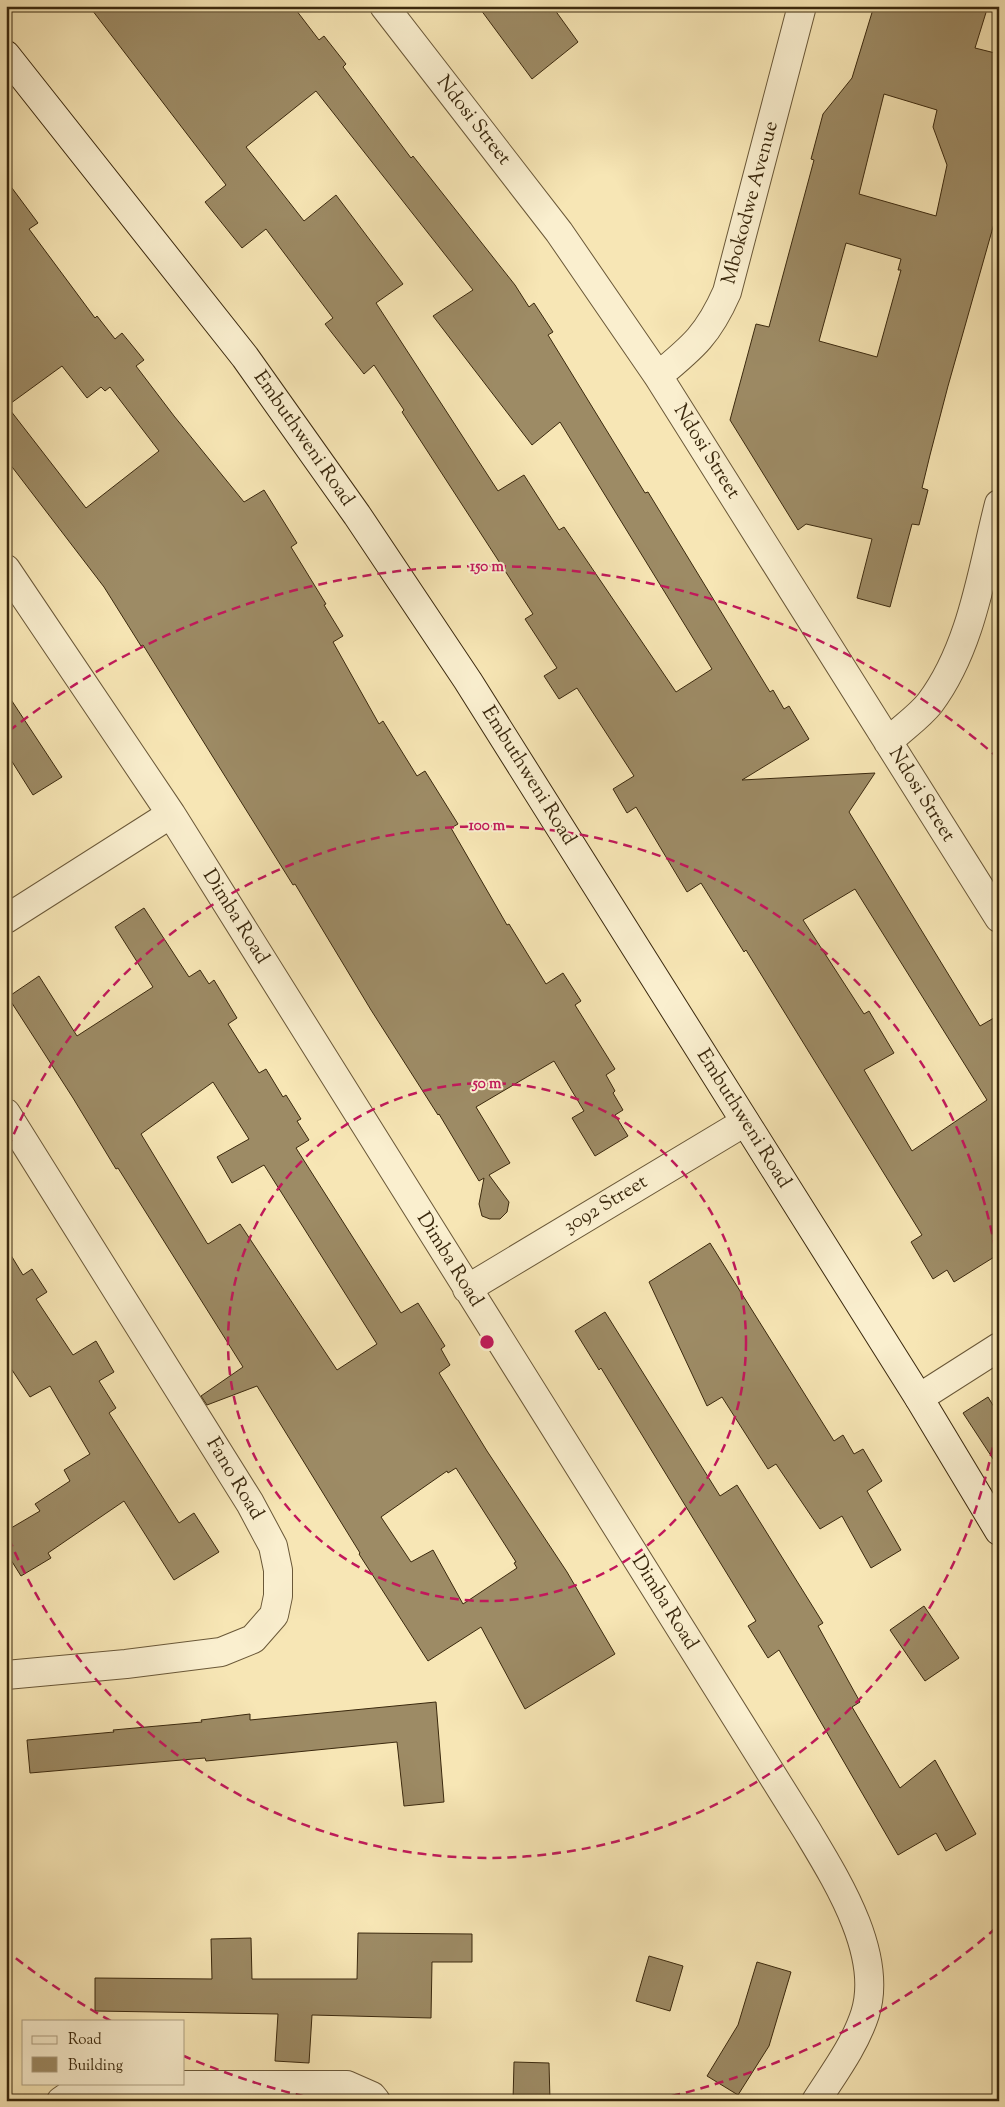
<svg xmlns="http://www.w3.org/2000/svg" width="1005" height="2107" font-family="'Sorts Mill Goudy',serif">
	<rect width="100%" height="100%" fill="#f7e6b5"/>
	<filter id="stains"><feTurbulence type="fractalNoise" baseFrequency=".004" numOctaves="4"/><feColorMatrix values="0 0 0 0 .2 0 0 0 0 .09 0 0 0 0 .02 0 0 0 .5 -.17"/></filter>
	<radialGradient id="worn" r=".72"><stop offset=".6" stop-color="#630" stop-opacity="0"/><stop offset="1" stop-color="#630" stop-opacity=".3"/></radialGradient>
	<path fill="#9d8b65" stroke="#3b290e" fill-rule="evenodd" d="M89,6H293L319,40L324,36L346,64L343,67L411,158L413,156L515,285L529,307L534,303L553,332L548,335L645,493L648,492L770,692L773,690L784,709L789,706L809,739L742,780L875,773L849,812L980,1026L999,1015V1254L954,1282L947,1270L933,1279L911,1242L922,1235L746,950L744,952L701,883L687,892L636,807L627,813L613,789L634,776L577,688L559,699L544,676L557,668L525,619L533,614L402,412L404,410L374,365L364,374L325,324L333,318L266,229L242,248L205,202L226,185ZM316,91L473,290L433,316L532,445L560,422L712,669L676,692L564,527L559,530L524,475L498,491L376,303L403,284L336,195L304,221L246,147ZM855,889L987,1100L912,1151L864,1070L894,1053L869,1011L864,1014L803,920Z
		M478,6H552L578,42L532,79Z
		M874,6H988L975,48L999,54V206L948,386L930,455L922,488L928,490L919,525L912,524L890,607L857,598L872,539L806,524L798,530L730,420L756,324L769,327L814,160L811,159L823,114L852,78ZM884,94L937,110L933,127L947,165L936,216L859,194ZM846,243L901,259L898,270H901L877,357L819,341Z
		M6,180L38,223L29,229L95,318L97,316L115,339L122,333L144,360L136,366L174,416L244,502L264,490L297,543L291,547L326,604L324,605L343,636L333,642L379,724L383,721L417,776L425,771L458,824L451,828L507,925L509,924L546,984L563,973L581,1001L575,1005L615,1069L606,1075L615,1091L613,1093L623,1110L615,1115L628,1136L595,1156L572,1118L584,1111L554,1061L476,1107L510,1163L489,1175L509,1202L507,1212L500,1219H490L482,1216L479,1204L484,1178L479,1181L439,1114L438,1115L371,1010L295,884L293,885L143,645L141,646L104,587L6,459ZM62,366L87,398L101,387L105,391L110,387L159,451L86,508L7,406Z
		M6,692L62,777L33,795L6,752Z
		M144,908L189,977L200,970L209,984L214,980L237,1018L228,1024L259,1073L266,1069L283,1097L286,1095L301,1119L297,1121L309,1140L296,1148L401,1313L418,1303L445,1346L441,1349L450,1365L439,1373L487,1451L567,1572L615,1654L525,1709L481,1627L428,1661L359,1554L360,1553L257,1386L207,1405L201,1396L243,1367L118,1168L116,1169L73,1098L8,997L39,976L77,1036L153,987L115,927ZM213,1082L249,1139L217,1157L232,1183L264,1165L377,1344L337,1370L240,1224L208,1244L207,1243L141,1134ZM456,1468L516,1562L514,1563L517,1568L463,1604L433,1550L411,1562L381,1517L447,1471L448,1473Z
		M710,1243L834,1441L843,1435L854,1454L863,1449L882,1481L867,1491L901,1550L871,1568L842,1516L820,1529L776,1464L768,1469L722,1397L707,1406L649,1282Z
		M6,1247L23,1275L32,1269L47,1292L36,1299L73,1355L96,1341L114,1372L99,1381L116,1408L109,1413L179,1523L194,1513L219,1552L174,1580L124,1501L48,1553L51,1558L21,1576L6,1552V1531L40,1511L35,1504L70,1481L64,1470L90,1454L50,1386L30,1397L6,1361Z
		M605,1312L720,1496L737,1485L823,1623L818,1626L860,1702L852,1707L900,1788L935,1760L976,1834L946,1851L936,1833L898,1855L779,1650L768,1658L748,1626L756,1621L601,1368L599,1370L575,1331Z
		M988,1397L999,1415V1468L963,1413Z
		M924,1606L959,1658L925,1681L890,1630Z
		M436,1702L444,1802L404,1806L397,1742L206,1761L205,1758L30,1773L27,1740L114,1732L113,1730L202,1722L201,1720L250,1714V1720Z
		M358,1933L472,1934V1962H432L431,2018L312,2015L309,2063L275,2061L278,2014L95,2011V1978L212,1979L211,1939L251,1938L252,1979H357Z
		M649,1956L683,1966L670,2011L636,2001Z
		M757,1962L791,1972L769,2046L738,2095L707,2076L738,2025Z
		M514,2062L549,2063L550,2101H513Z"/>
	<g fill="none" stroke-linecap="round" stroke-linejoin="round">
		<g stroke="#6a5838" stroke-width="30">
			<path id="street" d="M384,6L559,232L658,376L999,918
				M658,376C693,347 708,335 727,292L802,6
				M6,569L171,814L806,1829C836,1879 884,1954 865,2014C855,2045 834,2073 816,2101
				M888,742C901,729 919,717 930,703C972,647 982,570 999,504
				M6,919L171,814
				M6,1113L250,1503L273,1546L278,1570V1596L274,1615L253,1639L221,1652L126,1664L6,1675
				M467,1289L745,1122
				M919,1398L999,1347
				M61,2101L71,2094L97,2089L162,2085H347L372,2096L376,2101"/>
		</g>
		<g stroke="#3b290e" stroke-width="30">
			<path id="secondary" d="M6,55L245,357L357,515L468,681L919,1398L999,1531"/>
		</g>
		<use href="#street" stroke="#faefcf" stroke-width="28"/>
		<use href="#secondary" stroke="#faefcf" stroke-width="28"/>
	</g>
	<g fill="none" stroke="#c2185b" stroke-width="2.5" stroke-dasharray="9 6">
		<circle cx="487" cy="1342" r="259"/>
		<path d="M998 1418A517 517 0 0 1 8 1536M8 1148A517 517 0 0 1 998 1266"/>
		<path d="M996 1928A776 776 0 0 1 655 2100M319 2100A776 776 0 0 1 184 2056M111 2021A776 776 0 0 1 9 1953M9 731A776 776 0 0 1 996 756"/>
	</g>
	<g text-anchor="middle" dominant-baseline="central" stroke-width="4" stroke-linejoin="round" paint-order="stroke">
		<g font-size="20" fill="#3b290e" stroke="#faefcf">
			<text transform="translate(473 121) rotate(52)">Ndosi Street</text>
			<text transform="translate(751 203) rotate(-75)">Mbokodwe Avenue</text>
			<text transform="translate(303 439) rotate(55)">Embuthweni Road</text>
			<text transform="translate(706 452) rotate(58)">Ndosi Street</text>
			<text transform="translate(528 776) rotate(58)">Embuthweni Road</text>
			<text transform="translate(921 795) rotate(58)">Ndosi Street</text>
			<text transform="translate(235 917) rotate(58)">Dimba Road</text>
			<text transform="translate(743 1119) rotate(58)">Embuthweni Road</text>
			<text transform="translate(606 1205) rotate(-31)">3092 Street</text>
			<text transform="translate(449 1260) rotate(58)">Dimba Road</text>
			<text transform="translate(234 1479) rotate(59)">Fano Road</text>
			<text transform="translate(664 1603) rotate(58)">Dimba Road</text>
		</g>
	</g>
	<circle cx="487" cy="1342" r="8" fill="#c2185b" stroke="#faefcf" stroke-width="2.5"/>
	<g font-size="15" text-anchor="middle" font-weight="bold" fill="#c2185b" stroke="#faefcf" stroke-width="4" stroke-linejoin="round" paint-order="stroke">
		<text x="487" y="571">150 m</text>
		<text x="487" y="830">100 m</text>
		<text x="487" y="1088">50 m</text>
	</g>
	<rect width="1005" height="2107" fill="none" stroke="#f7e6b5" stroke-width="25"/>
	<rect x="8" y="8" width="990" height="2092" fill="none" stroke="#3b290e" stroke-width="2.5"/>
	<rect x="12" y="12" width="980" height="2082" fill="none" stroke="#3b290e"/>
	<rect x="22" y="2020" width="162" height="65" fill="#faefcf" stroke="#aea082"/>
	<rect x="32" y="2036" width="25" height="8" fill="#faefcf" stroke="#aea082"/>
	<text x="68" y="2044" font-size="15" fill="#3b290e">Road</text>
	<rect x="32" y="2057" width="25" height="15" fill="#9d8b65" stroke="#aea082"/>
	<text x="68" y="2070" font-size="15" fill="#3b290e">Building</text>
	<rect width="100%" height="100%" filter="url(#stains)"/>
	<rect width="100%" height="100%" fill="url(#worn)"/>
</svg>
